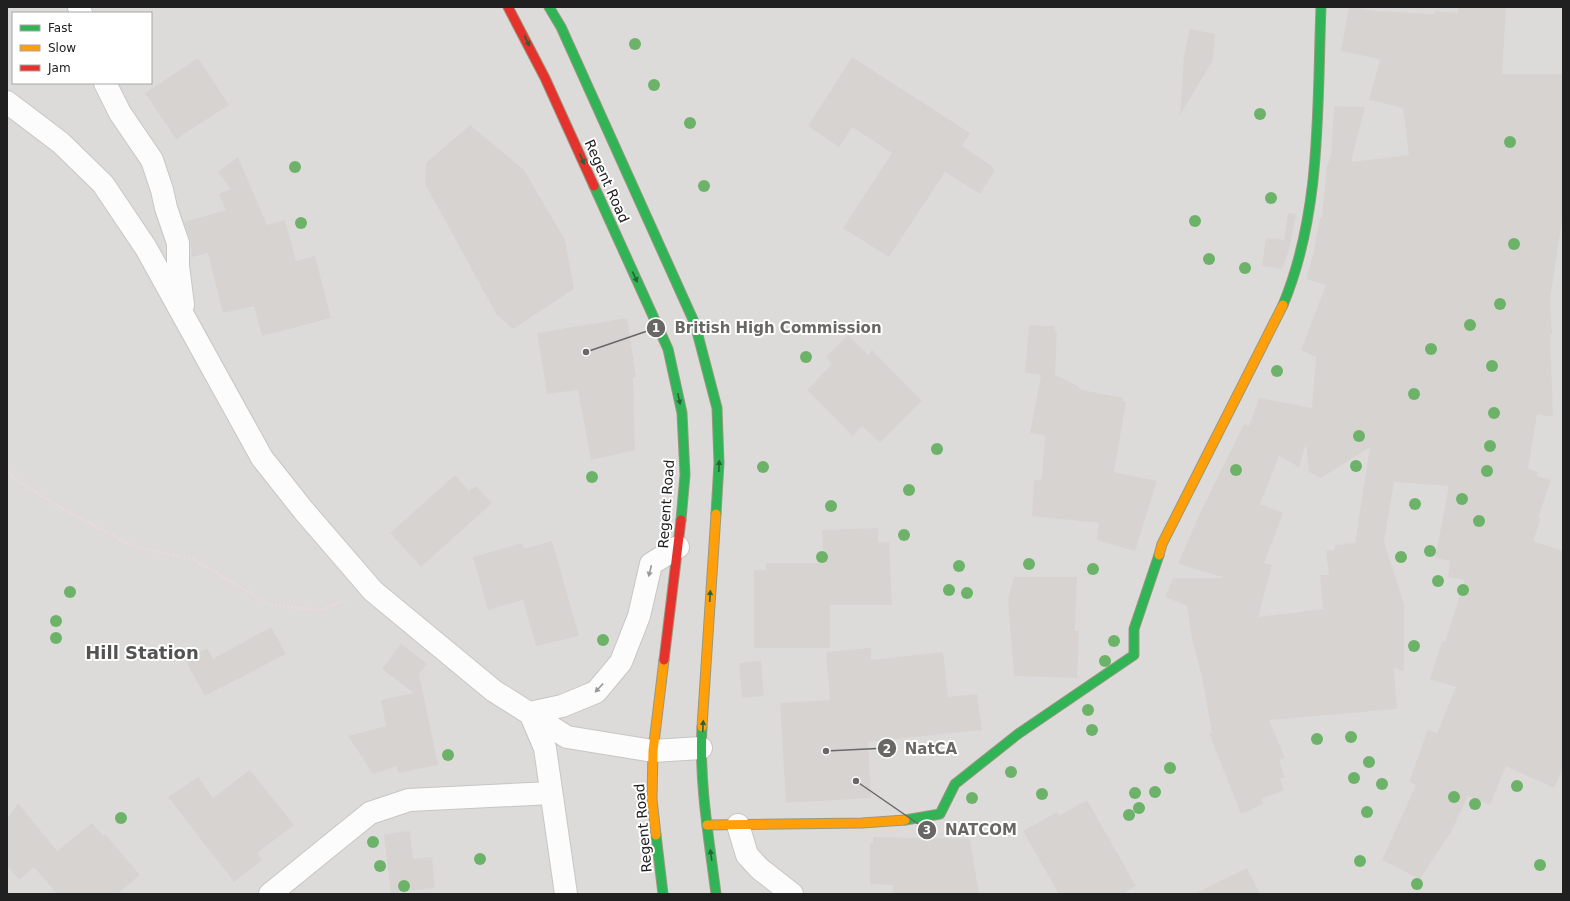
<svg xmlns="http://www.w3.org/2000/svg" width="1570" height="901" font-family="'DejaVu Sans',sans-serif">
	<rect width="100%" height="100%" fill="#eeebe8"/>
	<path fill="#dddbda" fill-rule="evenodd" d="M7,7H1563V894H7ZM13,13H151V83H13Z"/>
	<path fill="#d7d3d1" fill-rule="evenodd" d="M1349,7L1377,11L1435,14V11L1458,13V7H1506L1502,74H1563V214L1550,300L1552,334H1550L1553,417L1537,414L1528,469L1538,472L1537,476L1551,480L1538,518L1541,519L1533,541L1563,551V769L1554,788L1506,766L1490,805L1468,796L1451,832L1420,879L1382,860L1416,785L1409,782L1428,730L1437,733L1456,687L1430,679L1442,641L1445,642L1465,580L1448,577L1450,561L1435,558L1449,486L1394,482L1384,542L1404,604V671L1394,668L1397,709L1269,720L1285,758L1279,760L1285,777L1280,779L1284,790L1261,799L1263,804L1241,814L1209,733H1212L1202,677L1192,639L1187,606L1165,597L1173,578H1222V577L1178,564L1201,511L1244,424L1249,426L1259,398L1312,408L1316,357L1301,350L1326,285L1306,279L1313,255L1320,218L1324,219L1322,218L1327,166L1331,156L1334,106L1365,107L1351,162L1409,155L1403,108L1369,100L1380,59L1341,51ZM1306,443L1309,472L1321,478L1370,447L1355,543L1335,545V550L1326,551L1329,575H1320L1323,609L1258,617L1272,565L1264,563L1283,513L1260,504L1279,456L1299,467Z
		M1190,29L1215,34L1213,60L1180,115L1184,56Z
		M852,57L970,133L962,146L992,166V168L995,170L980,194L945,172L889,257L843,228L892,153L852,127L839,147L808,126Z
		M198,58L229,105L176,139L145,93Z
		M470,125L524,170L565,240L574,289L513,329L497,315L425,184L426,163Z
		M238,157L267,225L285,220L296,261L315,256L331,318L262,336L254,306L223,313L208,253L192,257L190,239L184,222L226,210L219,194L231,189L218,172Z
		M1288,213L1296,214L1289,250L1282,269L1262,266L1266,238L1284,240Z
		M627,318L636,377L633,378L635,450L591,460L578,390L547,394L537,333Z
		M1029,325L1054,326L1055,331H1057L1055,375L1076,385L1082,390L1123,398L1122,401L1126,402L1114,472L1157,481L1135,551L1097,540L1099,523L1032,516L1034,481L1042,479L1045,435L1030,433L1041,375L1025,373Z
		M848,335L868,355L872,350L922,401L880,443L862,426L853,436L807,390L832,364L826,357Z
		M455,475L469,491L476,486L492,503L421,567L390,533Z
		M878,528V543L889,542L892,605H830V648H754V570H766V563H824L822,530Z
		M552,541L579,636L536,646L523,600L488,610L473,557L522,543L524,549Z
		M1014,577H1077L1075,631H1079L1077,678L1014,676L1008,599Z
		M271,627L286,654L205,696L185,660L207,648L213,659Z
		M401,644L427,664L419,674L438,765L398,773L397,766L373,774L348,736L386,726L381,700L414,693L382,669Z
		M871,648V660L943,652L948,697L977,694L982,730L868,742L871,798L786,803L780,703L830,700L826,652Z
		M761,661L764,696L742,698L739,663Z
		M250,770L294,825L257,853L262,860L234,882L168,797L198,777L213,798Z
		M1087,800L1136,886L1122,894H1059L1023,831L1057,812L1059,816Z
		M18,803L57,851L92,823L103,836L105,834L140,875L117,894H57L34,867L19,880L7,866V819Z
		M410,831L413,859L432,857L435,888L391,893L384,834Z
		M873,837L970,839L979,894H893V885L870,884V843H873Z
		M1247,868L1260,894H1194Z"/>
	<g fill="none" stroke-linecap="round" stroke-linejoin="round">
		<g stroke="#c7c6c4" stroke-width="24">
			<path id="street" d="M79,7L81,13
				M105,83L120,113L152,160L162,190L166,208L178,243V266L183,305
				M7,102L61,143L103,184L146,248L262,458L304,511L373,591L494,691L567,737L653,751L701,748
				M530,713L562,706L596,692L621,662L639,616L651,564L678,547
				M530,713L545,748L566,894
				M738,825L747,855L760,869L792,894
				M270,894L370,813L409,800L551,793"/>
		</g>
		<g stroke="#99987f" stroke-width="11">
			<path id="fast" d="M549,7L561,27L695,324L717,408L719,463L716,514
				M594,186L668,349L682,413L685,475L681,520
				M1283,305C1322,211 1317,107 1321,7
				M702,727C699,782 709,839 716,894
				M905,820L940,814L955,784L1018,734L1134,655V629L1159,555
				M656,835L663,894"/>
		</g>
		<g stroke="#99987f" stroke-width="11">
			<path id="slow" d="M1159,555L1162,544L1283,305
				M702,727L716,514
				M707,825L862,823L905,820
				M656,835L652,799L653,751L664,660"/>
		</g>
		<g stroke="#99987f" stroke-width="11">
			<path id="jam" d="M508,7L545,78L594,186
				M664,660L681,520"/>
		</g>
		<path stroke="#ecdad9" stroke-width="2.5" stroke-dasharray="2 2" stroke-linecap="butt" d="M7,470L16,480L61,508L135,547L195,560L270,605L321,610L346,600"/>
		<use href="#street" stroke="#fcfcfc" stroke-width="22"/>
		<use href="#fast" stroke="#30b455" stroke-width="9"/>
		<use href="#slow" stroke="#ff9f0a" stroke-width="9"/>
		<use href="#jam" stroke="#e5322d" stroke-width="9"/>
	</g>
	<g fill="#6cb369">
		<circle cx="635" cy="44" r="6"/>
		<circle cx="654" cy="85" r="6"/>
		<circle cx="1260" cy="114" r="6"/>
		<circle cx="690" cy="123" r="6"/>
		<circle cx="1510" cy="142" r="6"/>
		<circle cx="295" cy="167" r="6"/>
		<circle cx="704" cy="186" r="6"/>
		<circle cx="1271" cy="198" r="6"/>
		<circle cx="1195" cy="221" r="6"/>
		<circle cx="301" cy="223" r="6"/>
		<circle cx="1514" cy="244" r="6"/>
		<circle cx="1209" cy="259" r="6"/>
		<circle cx="1245" cy="268" r="6"/>
		<circle cx="1500" cy="304" r="6"/>
		<circle cx="1470" cy="325" r="6"/>
		<circle cx="1431" cy="349" r="6"/>
		<circle cx="806" cy="357" r="6"/>
		<circle cx="1492" cy="366" r="6"/>
		<circle cx="1277" cy="371" r="6"/>
		<circle cx="1414" cy="394" r="6"/>
		<circle cx="1494" cy="413" r="6"/>
		<circle cx="1359" cy="436" r="6"/>
		<circle cx="1490" cy="446" r="6"/>
		<circle cx="937" cy="449" r="6"/>
		<circle cx="1356" cy="466" r="6"/>
		<circle cx="763" cy="467" r="6"/>
		<circle cx="1236" cy="470" r="6"/>
		<circle cx="1487" cy="471" r="6"/>
		<circle cx="592" cy="477" r="6"/>
		<circle cx="909" cy="490" r="6"/>
		<circle cx="1462" cy="499" r="6"/>
		<circle cx="1415" cy="504" r="6"/>
		<circle cx="831" cy="506" r="6"/>
		<circle cx="1479" cy="521" r="6"/>
		<circle cx="904" cy="535" r="6"/>
		<circle cx="1430" cy="551" r="6"/>
		<circle cx="822" cy="557" r="6"/>
		<circle cx="1401" cy="557" r="6"/>
		<circle cx="1029" cy="564" r="6"/>
		<circle cx="959" cy="566" r="6"/>
		<circle cx="1093" cy="569" r="6"/>
		<circle cx="1438" cy="581" r="6"/>
		<circle cx="949" cy="590" r="6"/>
		<circle cx="1463" cy="590" r="6"/>
		<circle cx="70" cy="592" r="6"/>
		<circle cx="967" cy="593" r="6"/>
		<circle cx="56" cy="621" r="6"/>
		<circle cx="56" cy="638" r="6"/>
		<circle cx="603" cy="640" r="6"/>
		<circle cx="1114" cy="641" r="6"/>
		<circle cx="1414" cy="646" r="6"/>
		<circle cx="1105" cy="661" r="6"/>
		<circle cx="1088" cy="710" r="6"/>
		<circle cx="1092" cy="730" r="6"/>
		<circle cx="1351" cy="737" r="6"/>
		<circle cx="1317" cy="739" r="6"/>
		<circle cx="448" cy="755" r="6"/>
		<circle cx="1369" cy="762" r="6"/>
		<circle cx="1170" cy="768" r="6"/>
		<circle cx="1011" cy="772" r="6"/>
		<circle cx="1354" cy="778" r="6"/>
		<circle cx="1382" cy="784" r="6"/>
		<circle cx="1517" cy="786" r="6"/>
		<circle cx="1155" cy="792" r="6"/>
		<circle cx="1135" cy="793" r="6"/>
		<circle cx="1042" cy="794" r="6"/>
		<circle cx="1454" cy="797" r="6"/>
		<circle cx="972" cy="798" r="6"/>
		<circle cx="1475" cy="804" r="6"/>
		<circle cx="1139" cy="808" r="6"/>
		<circle cx="1367" cy="812" r="6"/>
		<circle cx="1129" cy="815" r="6"/>
		<circle cx="121" cy="818" r="6"/>
		<circle cx="373" cy="842" r="6"/>
		<circle cx="480" cy="859" r="6"/>
		<circle cx="1360" cy="861" r="6"/>
		<circle cx="1540" cy="865" r="6"/>
		<circle cx="380" cy="866" r="6"/>
		<circle cx="1417" cy="884" r="6"/>
		<circle cx="404" cy="886" r="6"/>
	</g>
	<defs><path id="oneway-solid" d="M-6-.8H1V-3.2L6.5 0L1 3.2V.8H-6Z"/></defs>
	<g fill="#276338">
		<use href="#oneway-solid" transform="translate(527 41) rotate(63)"/>
		<use href="#oneway-solid" transform="translate(582 159) rotate(66)"/>
		<use href="#oneway-solid" transform="translate(635 277) rotate(65)"/>
		<use href="#oneway-solid" transform="translate(679 399) rotate(78)"/>
		<use href="#oneway-solid" transform="translate(719 466) rotate(-88)"/>
		<use href="#oneway-solid" transform="translate(710 596) rotate(-87)"/>
		<use href="#oneway-solid" transform="translate(703 726) rotate(-87)"/>
		<use href="#oneway-solid" transform="translate(711 855) rotate(-98)"/>
	</g>
	<g fill="#999">
		<use href="#oneway-solid" transform="translate(650 571) rotate(104)"/>
		<use href="#oneway-solid" transform="translate(599 688) rotate(133)"/>
	</g>
	<g text-anchor="middle" dominant-baseline="central" stroke-width="4" stroke-linejoin="round" paint-order="stroke">
		<g font-size="14" fill="#202020" stroke="#fff">
			<text transform="translate(607 181) rotate(66)">Regent Road</text>
			<text transform="translate(666 504) rotate(-86)">Regent Road</text>
			<text transform="translate(643 828) rotate(-95)">Regent Road</text>
		</g>
		<g font-size="18" font-weight="bold" fill="#535353" stroke="#fff">
			<text x="142" y="652">Hill Station</text>
		</g>
	</g>
	<path fill="none" stroke="#686766" stroke-width="1.5" d="M586 352L656 328M826 751L887 748M856 781L927 830"/>
	<g fill="#686766" stroke="#fff" stroke-width="1.5">
		<circle cx="586" cy="352" r="4"/>
		<circle cx="826" cy="751" r="4"/>
		<circle cx="856" cy="781" r="4"/>
		<circle cx="656" cy="328" r="10"/>
		<circle cx="887" cy="748" r="10"/>
		<circle cx="927" cy="830" r="10"/>
	</g>
	<g font-size="12" text-anchor="middle" font-weight="bold" fill="#fff">
		<text x="656" y="332">1</text>
		<text x="887" y="753">2</text>
		<text x="927" y="834">3</text>
	</g>
	<g font-size="15" text-anchor="middle" font-weight="bold" fill="#686766" stroke="#fff" stroke-width="4" stroke-linejoin="round" paint-order="stroke">
		<text x="778" y="333">British High Commission</text>
		<text x="931" y="754">NatCA</text>
		<text x="981" y="835">NATCOM</text>
	</g>
	<rect width="1570" height="901" fill="none" stroke="#202020" stroke-width="16"/>
	<rect x="12" y="12" width="140" height="72" fill="#ffffff" stroke="#a6a6a6"/>
	<rect x="20" y="25" width="20" height="6" fill="#30b455" stroke="#a6a6a6"/>
	<text x="48" y="32" font-size="12" fill="#202020">Fast</text>
	<rect x="20" y="45" width="20" height="6" fill="#ff9f0a" stroke="#a6a6a6"/>
	<text x="48" y="52" font-size="12" fill="#202020">Slow</text>
	<rect x="20" y="65" width="20" height="6" fill="#e5322d" stroke="#a6a6a6"/>
	<text x="48" y="72" font-size="12" fill="#202020">Jam</text>
</svg>
